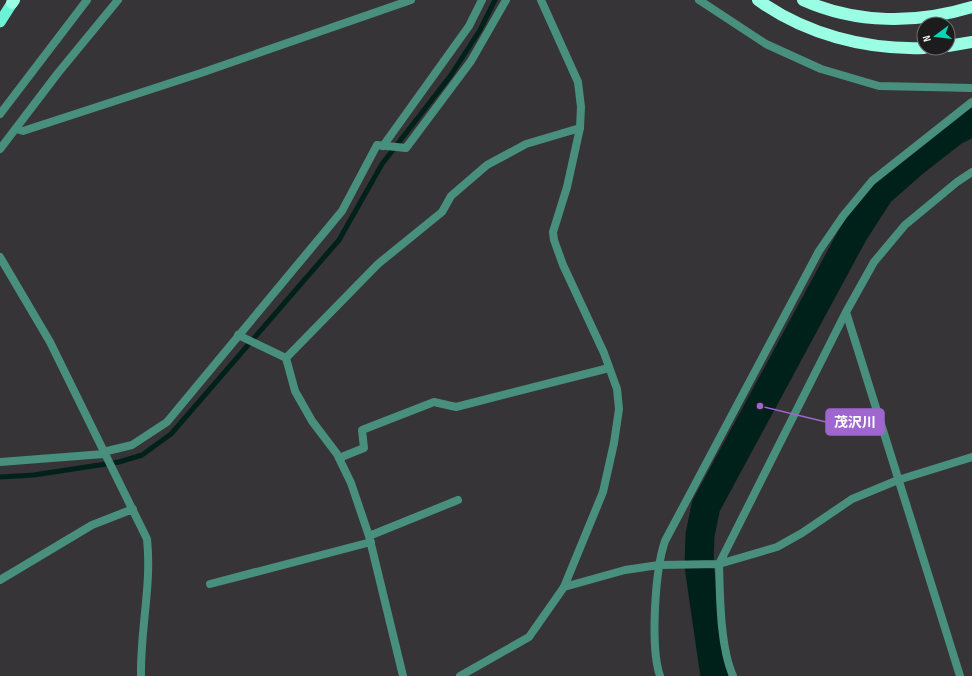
<svg xmlns="http://www.w3.org/2000/svg" width="972" height="676" font-family="'Sofia Sans Condensed','Noto Sans JP',sans-serif">
	<rect width="100%" height="100%" fill="#363436"/>
	<g fill="none" stroke-linecap="round" stroke-linejoin="round">
		<path stroke="#00211a" stroke-width="5" d="M0,477L34,475L119,462L142,455L171,434L339,240L382,164L451,75L480,30L495,0"/>
		<path stroke="#00211a" stroke-width="29" d="M715,676L699,566L700,535L706,506L853,234L880,192L913,163L954,131L972,122"/>
		<path stroke="#488f7e" stroke-width="8" d="M541,0L578,82L581,107L580,128L567,187L553,232L554,240L563,265L604,353L617,389L619,409L614,443L603,492L564,587
			M16,129L23,131L201,73L411,0
			M383,146L469,26L482,0
			M238,335L286,358L378,264L442,212L451,196L487,165L526,144L580,128
			M286,358L295,391L312,421L337,454L351,483L369,536L403,676
			M0,462L104,454
			M369,536L458,500
			M210,584L371,542"/>
		<path stroke="#488f7e" stroke-width="8" d="M699,0L766,44L821,69L879,86L972,88
			M0,149L58,73L118,0
			M0,257L50,342L147,539C152,585 140,630 141,676
			M846,312L960,676
			M103,452L132,445L167,422L342,211L377,145L406,148L471,61L506,0
			M339,458L364,448L362,430L434,402L456,407L609,368
			M0,580L92,525L133,509
			M460,676L529,637L564,587L625,570L659,565L719,564L777,547L802,533L852,499L898,480L972,457
			M660,676C650,647 655,570 665,541L819,251L843,216L872,181L972,102
			M733,676C720,647 720,596 719,564L846,312L874,262L905,225L957,182L972,172"/>
		<path stroke="#488f7e" stroke-width="8" d="M0,114L87,0"/>
		<path stroke="#6cf3d6" stroke-width="11" d="M0,22L14,0"/>
		<path stroke="#9afee5" stroke-width="12" d="M758,0C805,34 866,50 924,48
			M803,0C856,24 917,24 972,7
			M12,3L14,0
			M948,46L972,42"/>
	</g>
	<path fill="none" stroke="#9e66ce" stroke-width="1.5" d="M760 406L826 422"/>
	<circle fill="#9e66ce" stroke="#1d1c1d" stroke-width="1.5" cx="760" cy="406" r="4"/>
	<rect fill="#9e66ce" stroke="#9e66ce" stroke-width="1.5" x="826" y="409" width="58" height="26" rx="4"/>
	<g font-size="14" text-anchor="middle" font-weight="bold" fill="#fff">
		<text x="855" y="427">茂沢川</text>
	</g>
	<g transform="translate(936 36) rotate(255)"><circle r="19" fill="#1d1c1d" stroke="#717071"/>
	<path d="M0-3L7 15L0 10L-7 15Z" fill="#0cd5b5"/>
	<text y="-6" font-size="11" font-weight="bold" text-anchor="middle" fill="#efeef0">N</text>
	</g>
</svg>
